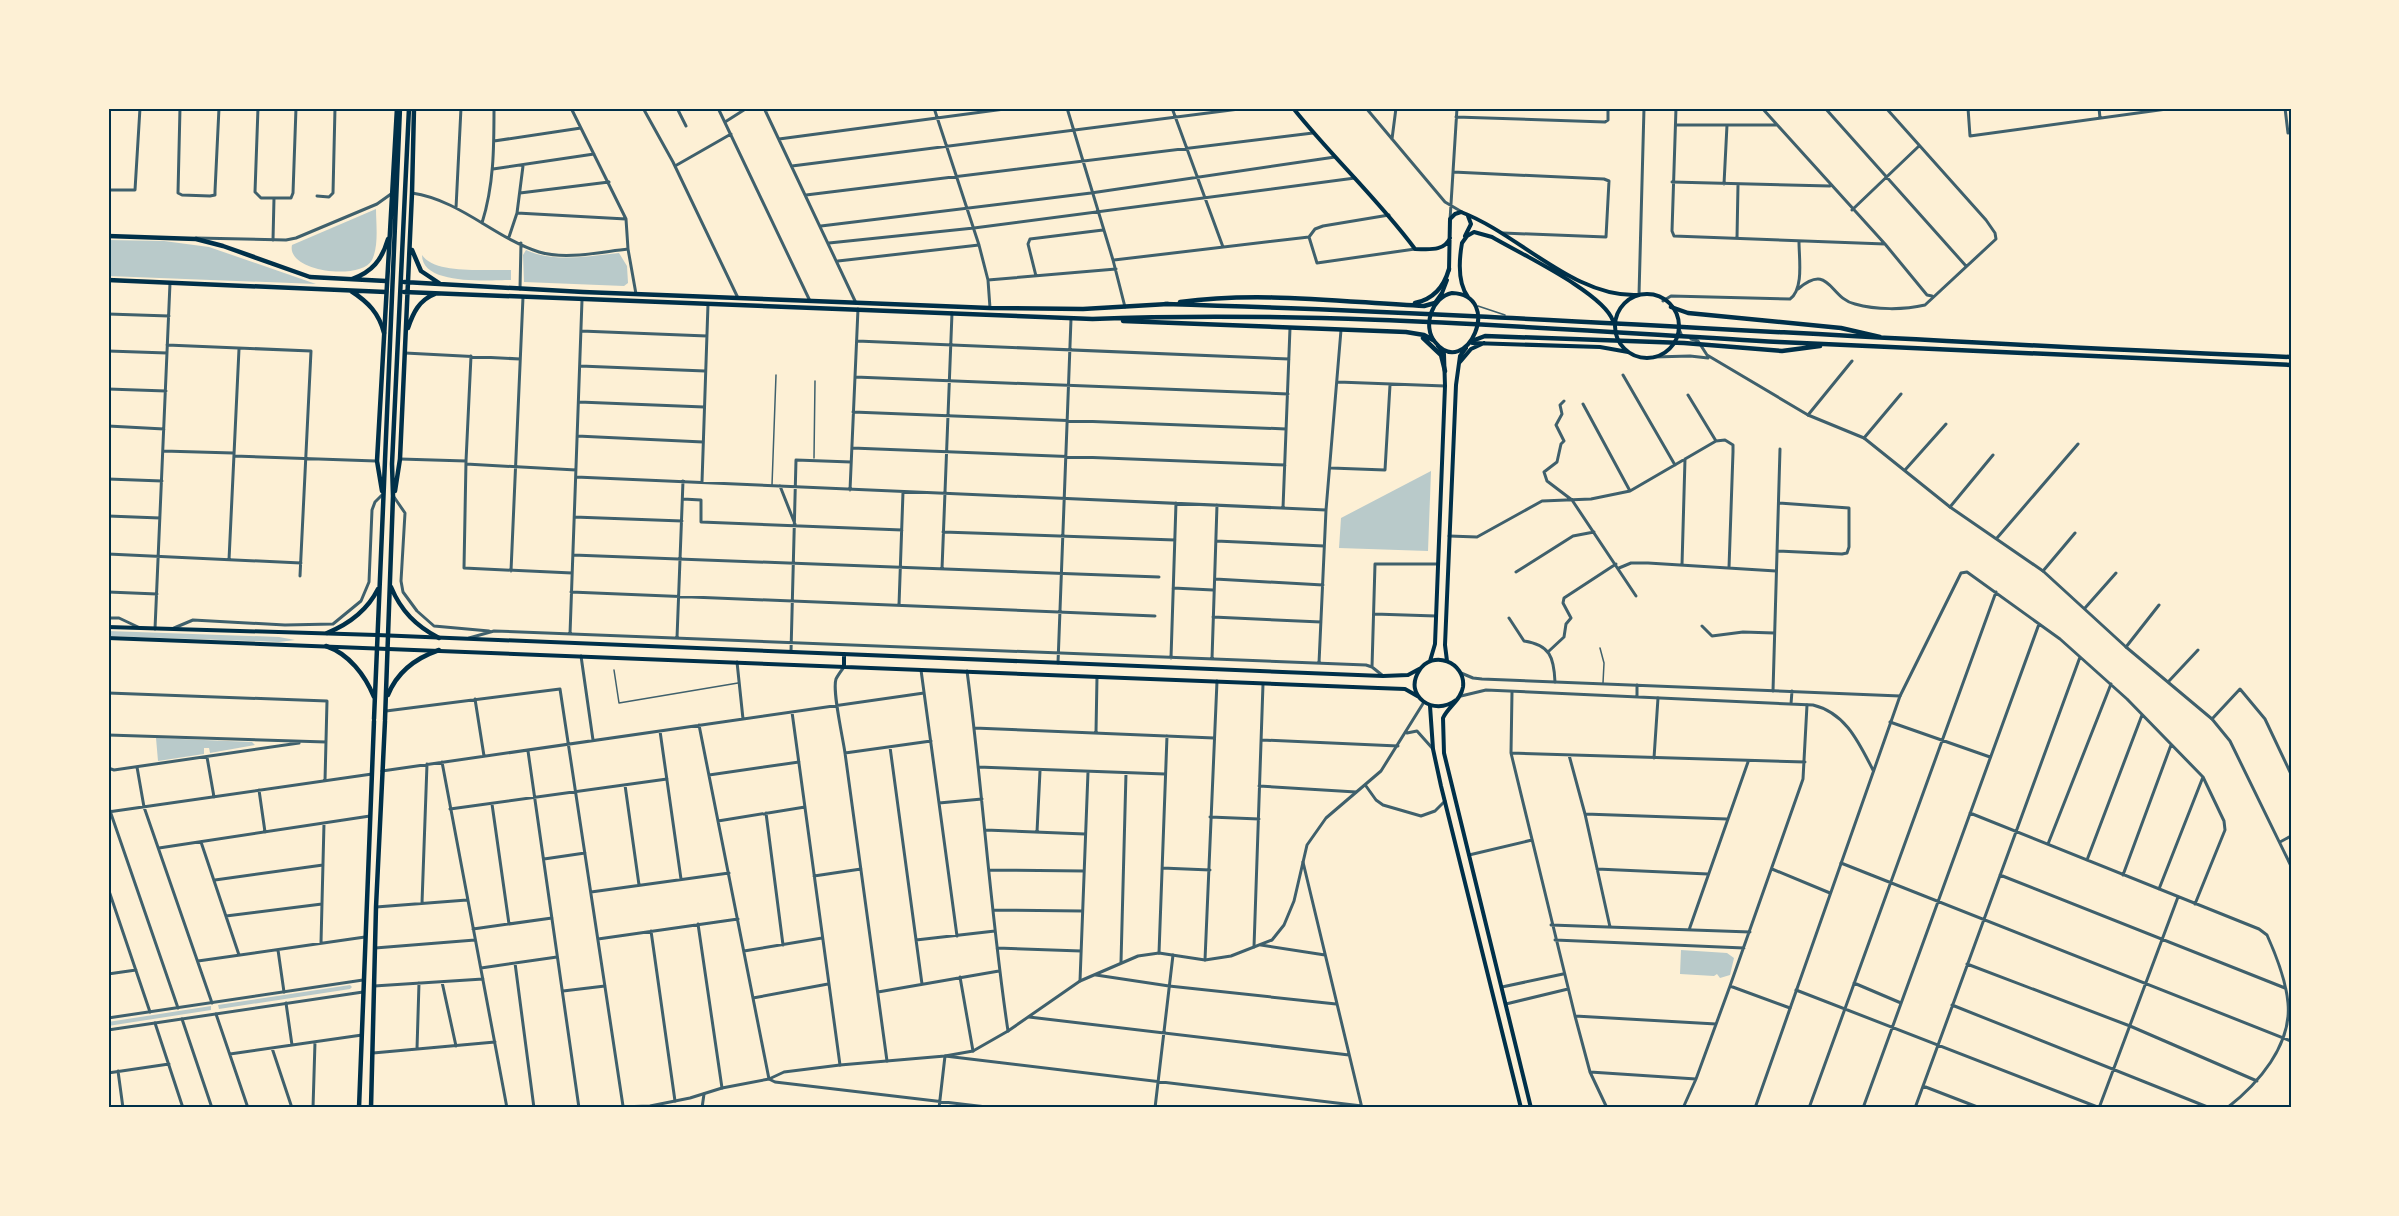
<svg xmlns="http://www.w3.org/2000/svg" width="2399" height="1216" font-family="Montserrat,sans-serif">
	<rect width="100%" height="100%" fill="#fdf0d5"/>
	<path fill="#b9caca" d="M376,209C376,224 379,246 372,260C361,281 286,272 292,245Z
		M108,240L164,241L209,247L316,284L108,276Z
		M526,250C555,263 588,256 619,253L627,266L628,283L624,286L524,282L523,255Z
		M422,255C435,275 489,269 511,270V280C490,280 422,286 422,255Z
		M1431,471L1428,551L1339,548L1341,518Z
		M108,631L279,637L295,640L279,642L108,636Z
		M156,738L252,742L255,745L210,753L209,748H204V754L158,761Z
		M1681,950L1727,953L1734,958L1730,975L1720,978L1717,974L1714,976L1680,974Z
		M350,985L352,987L350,989L219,1009L218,1005Z
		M211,1006V1010L108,1026V1022Z"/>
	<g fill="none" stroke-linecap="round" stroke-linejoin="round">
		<path stroke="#3f606c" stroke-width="1.5" d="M1478,306L1505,315
			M814,458L815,381
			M772,485L776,375
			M1600,648L1604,663L1603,683
			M614,670L619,703L738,683"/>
		<path stroke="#3f606c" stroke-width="3" d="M180,108L178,193L182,195L210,196L215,195V191L219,108
			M258,108L255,192L261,198H291L293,193L296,108
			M571,108L626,219L628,249L636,294
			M643,108L673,162L738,298
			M677,108L686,126
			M718,108L810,301
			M764,108L856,303
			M934,108L979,245L988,280L990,308
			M1067,108L1113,260L1125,307
			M1172,108L1223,247
			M1366,108L1445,202L1462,212
			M1676,108L1672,231L1674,236L1885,244
			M1762,108L1885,244L1927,295L1932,296
			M1825,108L1966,266
			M1968,108L1970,136L2174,108
			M2099,108L2100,118
			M2285,108L2288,133
			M765,110L782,108
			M1456,117L1605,122L1608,120V108
			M725,122L747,108
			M1676,125H1776
			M779,139L1012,108
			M1392,139L1396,108
			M494,141L581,128
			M675,166L731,134
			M792,166L1247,108
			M493,169L594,154
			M1453,172L1604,179L1609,181L1606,237L1503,233
			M1672,182L1830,186
			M1724,184L1727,125
			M108,190H135L140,108
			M412,193C460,200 495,238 539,252C566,260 600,252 628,249
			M520,193L609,182
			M806,195L1313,133
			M317,196L329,197L333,193L335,108
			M456,208L461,108
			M1852,210L1919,146
			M517,213L626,219
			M1450,220L1457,108
			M482,223C494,185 494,147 494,108
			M821,226L1091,193L1335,157
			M509,237L517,213L523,166
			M1309,237L1317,263L1415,249
			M1309,237L1315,229L1323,226L1389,215
			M1737,238L1738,185
			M273,240L274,198
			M829,243L974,228L1355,178
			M1114,260L1309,237
			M838,261L979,245
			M1036,276L1028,244L1030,239L1103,230
			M988,280L1116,269
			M520,289L521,243
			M1798,289C1830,262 1829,298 1855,304C1876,310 1904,310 1925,305L1996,239L1995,233L1986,220L1886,108
			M1639,295L1644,108
			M1663,301L1671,296L1790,299C1804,289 1799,258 1799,242
			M108,314L169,316
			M581,331L707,336
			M857,341L1289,359
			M167,345L311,351L300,576
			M108,351L167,353
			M405,353L520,359
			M471,356L466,461L464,568L572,573
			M580,366L705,371
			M1623,375L1675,465
			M855,377L1288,394
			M1338,382L1445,386
			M108,389L166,391
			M1688,395L1716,441
			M1564,401L1560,405L1562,414L1556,425L1564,441L1561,444L1557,462L1544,472L1547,481L1572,500L1636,596
			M579,402L704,407
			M1583,404L1630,491
			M853,412L1286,429
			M1808,415L1852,361
			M108,426L164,429
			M577,436L703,442
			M1864,438L1901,394
			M852,448L1285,465
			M163,451L233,453
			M234,456L376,461
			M400,459L466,461
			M466,464L576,470
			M1331,468L1385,470L1390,385
			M1905,470L1946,424
			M576,477L1326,510
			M108,479L162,481
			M702,482L708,304
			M780,486L795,524
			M850,490L858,309
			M394,497L405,513L401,581L403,592L417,611L434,626L489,631
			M683,499L701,500V522L902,530
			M1950,507L1993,455
			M1283,508L1290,328
			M108,516L160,518
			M574,517L682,521
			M943,532L1175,540
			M1449,536L1477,537L1542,501L1591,499L1630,491L1716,441L1725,440L1733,445V452L1729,568
			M1997,538L2078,444
			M1216,541L1324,546
			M1777,551L1842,554L1847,553L1849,547V508L1779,503
			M108,554L301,563
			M573,555L1159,577
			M229,560L239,349
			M1682,565L1685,459
			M1619,568L1631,563H1648L1776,571
			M942,569L952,313
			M511,571L523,297
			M2043,571L2075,533
			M1516,572L1573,536L1594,532
			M1215,579L1323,585
			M1173,588L1213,590
			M108,592L157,594
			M571,592L1155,616
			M899,605L903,492
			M2085,608L2116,573
			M1374,614L1436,616
			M1213,617L1321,622
			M108,618H119L138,627
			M1509,618L1524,641C1550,645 1554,657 1555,682
			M1702,626L1712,636L1743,632L1774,633
			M174,628L193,620L285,625L333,624L361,601L369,582L372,510L375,502L383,494
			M155,629L170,283
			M570,634L582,300
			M469,638L494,631L1366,665L1372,667L1382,675
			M677,638L683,481
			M2126,647L2159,605
			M1549,651L1564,637L1566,624L1571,618L1563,603L1564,598L1616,564
			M791,652L796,460L851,462
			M581,656L593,740
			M1171,658L1176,503
			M1212,659L1217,505
			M737,662L743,719
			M1058,663L1071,319
			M1319,663L1326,510L1341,330
			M844,667C841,671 838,675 836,679C832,691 843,738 845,753L887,1061
			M1372,667L1375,564H1438
			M921,670L957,936
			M967,671C983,791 990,912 1008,1031
			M2169,681L2198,650
			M1773,691L1780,449
			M1512,692L1511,753L1575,1016L1590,1072L1607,1108
			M108,693L327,701L325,781
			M1900,696L1961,573L1967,572L2060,639L2127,699L2203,777L2224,821L2225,830L2195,904
			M475,699L484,756
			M386,711L560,689L623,1106
			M792,712L840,1065
			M2212,719L2240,689L2265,719L2291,774
			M1890,722L1990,757
			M699,725L769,1079L775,1082L995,1108
			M974,728L1214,738
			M660,731L681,879
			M1096,732L1097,677
			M108,735L326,742
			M1262,740L1398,746
			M890,747L922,984
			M528,751L579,1108
			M845,753L931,741
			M1511,753L1805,762
			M1569,755L1585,814L1610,927
			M207,757L214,797
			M1654,758L1658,698
			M442,762L507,1108
			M137,767L144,807L212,1003
			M978,767L1165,774
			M108,768L114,770L299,743
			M382,771L924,693
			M709,775L799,762
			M625,785L639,885
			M1259,786L1356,792
			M1366,786L1376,800L1383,805L1421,816L1435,811L1445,801
			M259,790L265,832
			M939,803L982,799
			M492,804L509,924
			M108,805L178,1008
			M450,809L667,779
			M108,812L372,774
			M766,813L783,945
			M1970,813L2259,929L2267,935C2276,955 2286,981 2288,1003C2292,1045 2258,1084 2227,1108
			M1585,814L1727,819
			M1210,817L1259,819
			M718,821L805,807
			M985,830L1085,834
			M1037,832L1040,771
			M201,842L239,955
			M2280,842L2291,836
			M2048,844L2111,684
			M159,848L370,816
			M1469,855L1532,840
			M544,859L585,853
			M2087,860L2142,715
			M1303,862L1362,1108
			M1841,863L2291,1041
			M1162,868L1210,870
			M1597,869L1708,874
			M1772,869L1830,893
			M990,870L1084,871
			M2000,875L2285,988
			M2123,875L2171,745
			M814,876L861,869
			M215,880L323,865
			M108,888L150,1012
			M2159,889L2203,777
			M591,892L729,873
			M422,903L427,764
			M376,907L467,900
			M994,910L1082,911
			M226,916L322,904
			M698,924L722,1088
			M1551,925L1750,932
			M473,929L552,918
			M1689,930L1748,762
			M651,931L675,1101
			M598,939L738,919
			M916,940L995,931
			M1555,940L1744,948
			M321,943L324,823
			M1261,945L1325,955
			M1254,947L1263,684
			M375,948L475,940
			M997,948L1081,951
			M278,950L284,992
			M744,951L822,938
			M1159,953L1167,736
			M1205,960L1217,681
			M198,961L365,937
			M1121,962L1126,773
			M515,963L534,1108
			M1967,964L2130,1026L2257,1081
			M481,968L557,957
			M108,974L136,970
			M1096,975L1169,986L1336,1004
			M960,977L973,1051
			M1080,981L1088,772
			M442,982L456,1046
			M1854,983L1901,1003
			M374,986L483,979
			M1730,986L1790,1008
			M1502,987L1563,974
			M1796,990L2100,1108
			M563,991L605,986
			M878,992L999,971
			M753,998L828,984
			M286,1003L292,1045
			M1506,1004L1568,989
			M1952,1005L2210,1108
			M216,1014L248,1108
			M1575,1016L1716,1024
			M1029,1017L1349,1055
			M182,1019L212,1108
			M155,1023L183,1108
			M272,1048L292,1108
			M417,1049L419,983
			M373,1053L495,1042
			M230,1054L362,1035
			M118,1071L123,1108
			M1590,1072L1696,1079
			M108,1073L169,1064
			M1923,1086L1980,1108
			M313,1108L315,1042
			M702,1108L704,1094
			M939,1108L945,1056L1362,1106
			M1155,1108L1173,955
			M1683,1108L1696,1079L1730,986L1803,779L1807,705
			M1809,1108L1996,592
			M1863,1108L2039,624
			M1915,1108L2080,657
			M2099,1108L2178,897"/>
		<path stroke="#3f606c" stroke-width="3" d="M196,238L286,240L296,238L377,204L391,194
			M1679,329L1682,336
			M1691,339L1698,341L1707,355L1808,415L1864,438L1950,507L2043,571L2126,647L2212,719L2230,741L2291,866
			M1654,357L1690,356L1708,358
			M1461,673L1473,678L1482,679L1900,696L1755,1108
			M1461,696L1486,690L1813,705C1846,713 1859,743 1873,770
			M1637,697V685
			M1791,704L1792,691
			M1407,733L1417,731L1433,749
			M108,1018L363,980
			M108,1030L363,992
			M587,1108L650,1106L690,1098L722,1088L769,1079L784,1072L840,1065L945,1056L973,1051L1008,1031L1080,981L1138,956L1159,953L1205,960L1231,956L1272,940L1284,925L1294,901L1307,845L1326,818L1381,771L1424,702"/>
		<path stroke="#003049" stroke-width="4" d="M1293,108C1332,157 1378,199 1415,249C1428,249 1444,252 1450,238
			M1465,236L1471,224L1468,216
			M1462,243L1467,236L1474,232L1492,237C1519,253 1604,293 1613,321
			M1462,243C1459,260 1457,282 1468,297
			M1449,270L1450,219L1455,214L1461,212C1519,234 1574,298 1638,295
			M1452,293C1505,295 1466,381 1435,342C1422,326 1432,297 1452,293Z
			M1615 326a32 32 0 1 1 64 0a32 32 0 1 1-64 0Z
			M1435,303L1442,293L1447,280
			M1472,343L1600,347L1628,352
			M1460,362L1471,349L1484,343
			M108,627L377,635L1383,676L1408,675L1421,668
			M108,638L1378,688L1405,689L1419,697
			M1430,661L1435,644L1445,386L1444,354L1438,346
			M1447,661L1445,645L1456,385L1460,356L1466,348
			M844,666V654
			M1456,700C1434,717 1403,696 1419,671C1432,649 1466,662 1463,687C1461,700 1448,707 1443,718L1444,753L1531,1108
			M1430,706L1433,749L1441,786L1521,1108"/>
		<path stroke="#003049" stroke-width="4.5" d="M412,250L421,271L439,283
			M404,282L583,292L990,308L1083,309L1168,304
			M404,292L1093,319
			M1180,302C1260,291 1343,302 1424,306L1435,303
			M1415,303C1434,299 1444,287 1449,269
			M1165,304C1541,315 1916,343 2291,357
			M1671,307L1688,313L1841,328L1880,337
			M1092,319C1321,310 1550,329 1779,342C1949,351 2120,358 2291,365
			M1123,321L1406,332L1424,335L1433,340
			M408,328C413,313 419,300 435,294
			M1423,338L1441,355L1445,371
			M1472,341L1485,336L1684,343L1782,351L1820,346
			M382,491L377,461L397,108
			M395,491L400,459L412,193L414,108
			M391,587C401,611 416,626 439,638
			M327,633C349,624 367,611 378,589
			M326,646C349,654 365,675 374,697
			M388,695C397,672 416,658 439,650
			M374,719L400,108
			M385,720L393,496L392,464L409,108
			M359,1108L374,721
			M371,1108L376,907L385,721"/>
		<path stroke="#003049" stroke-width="4.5" d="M108,236L196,239L223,246L310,277L386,281
			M352,279C372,272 382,260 388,239
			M108,280L386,292
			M351,291C368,302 379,313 384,333"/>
	</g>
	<rect width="2399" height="1216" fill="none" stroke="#fdf0d5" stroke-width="219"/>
	<rect x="110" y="110" width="2180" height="996" fill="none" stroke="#003049" stroke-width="2"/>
</svg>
